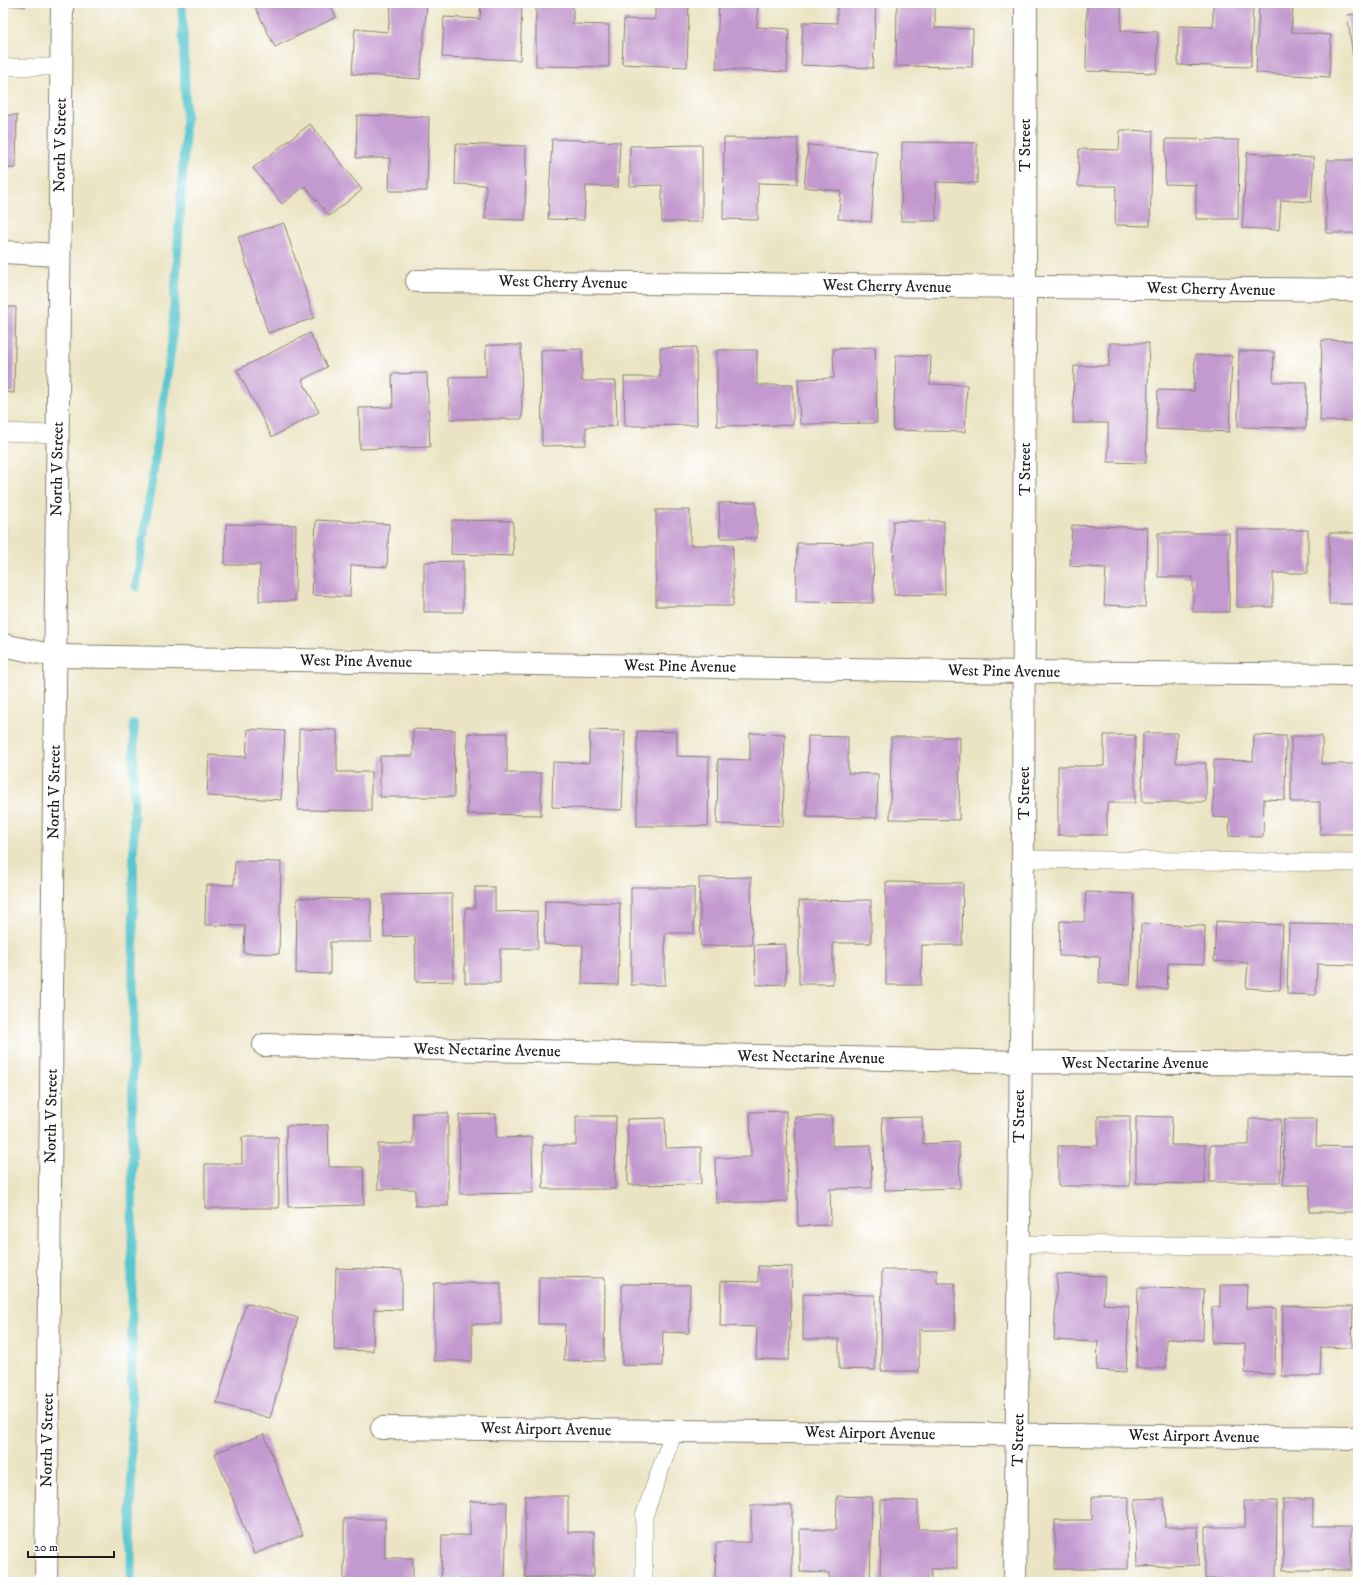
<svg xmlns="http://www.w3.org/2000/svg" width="1361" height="1585" font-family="'IM FELL DW Pica',serif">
	<rect width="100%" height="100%" fill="#fff"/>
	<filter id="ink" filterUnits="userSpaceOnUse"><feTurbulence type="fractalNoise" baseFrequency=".025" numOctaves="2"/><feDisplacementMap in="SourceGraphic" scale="8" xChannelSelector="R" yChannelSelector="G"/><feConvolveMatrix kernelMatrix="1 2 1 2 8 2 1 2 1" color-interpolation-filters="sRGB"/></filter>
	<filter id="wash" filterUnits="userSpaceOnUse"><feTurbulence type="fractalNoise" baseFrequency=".012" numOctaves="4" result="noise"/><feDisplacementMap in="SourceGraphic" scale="16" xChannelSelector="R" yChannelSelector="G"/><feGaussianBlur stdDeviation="0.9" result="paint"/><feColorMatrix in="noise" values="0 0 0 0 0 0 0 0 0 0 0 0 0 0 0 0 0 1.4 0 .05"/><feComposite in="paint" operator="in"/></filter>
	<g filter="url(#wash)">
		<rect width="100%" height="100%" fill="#ebe4c4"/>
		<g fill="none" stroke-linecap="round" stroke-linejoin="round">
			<path stroke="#5ac7cf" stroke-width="9" d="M136,587L172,342L186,116L182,3
				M131,1582L134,724"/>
		</g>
		<g id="blocks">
			<path fill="#c39acf" d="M3,3H26V6L3,5Z
				M253,3H329L336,17L275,47Z
				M391,3H427L420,79L352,74L355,29L388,32Z
				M481,3H522L520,60L442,57L444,17L480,19Z
				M536,3H573V24L609,25V67L536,66Z
				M655,3H689L687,67L622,64L624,19L655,20Z
				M719,3H758L757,27L789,29L787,72L716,69Z
				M837,3H876L873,68L801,65L803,22L837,23Z
				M897,3H935V28L973,29L972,67L896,66Z
				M1087,3H1121V31L1158,32L1157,73L1086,71Z
				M1213,3H1253L1251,67L1178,65L1179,26L1213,27Z
				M1259,4L1293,5L1291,32L1331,35L1329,77L1256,73Z
				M1358,14V56H1353L1347,15Z
				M3,115H17L16,168H3Z
				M357,115L429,117L427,191H389L390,158H356Z
				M310,124L362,190L329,216L305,186L282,204L253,168Z
				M1120,130L1153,131L1150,226L1115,225L1116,186H1078L1079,149L1119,150Z
				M724,138L798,139L797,184L758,183V220L723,219Z
				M552,139L620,142L618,187L586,186L584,220L548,219Z
				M1166,139L1239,140L1238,219H1196V185L1165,184Z
				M902,142L977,143V183L936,182V221H901Z
				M456,144L526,146L525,220L485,219L486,185L455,184Z
				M702,145V222H662V185L630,186V146Z
				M808,145L877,151L871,222L838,219L841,191L804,187Z
				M1247,153L1314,158L1311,202L1281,200L1279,230L1242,228Z
				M1327,160H1358V233H1326Z
				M284,223L314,318L268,333L238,237Z
				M3,307H16L14,393L3,392Z
				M310,333L327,367L302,380L319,412L272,437L237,370Z
				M1322,340L1358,341V421H1320Z
				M1110,343H1149L1146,463L1108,462V423H1073L1074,366H1109Z
				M486,345H521L522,419H450V377L486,376Z
				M696,347L697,425L625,426L624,377H660V348Z
				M875,347L877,423L800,424L798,379L834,378L833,349Z
				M582,349V381H616L617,426L586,427V445L542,446L541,350Z
				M717,350H757V385H793V425L717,426Z
				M1239,351L1274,352L1273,382H1307L1306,428L1238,427Z
				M896,355L931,356L930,384L967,385L965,432L893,430Z
				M1195,355L1232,356L1229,432L1156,429L1158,390L1194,391Z
				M427,373L430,447L360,449L359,408L393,407L392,374Z
				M756,502L757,538H720L719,503Z
				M656,510H690V545H733V606H656Z
				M3,513H6L5,560H3Z
				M316,520L389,524L387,567L351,565L350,597L312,595Z
				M452,520L513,521V556L451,554Z
				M893,521H944L945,594L894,595Z
				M226,524L296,525L295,601H259L260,565H225Z
				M1072,525L1148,528L1145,607L1104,605L1106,568L1070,566Z
				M1237,530H1308V573H1273V607H1237Z
				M1158,533H1229V612H1193V577H1158Z
				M1329,533H1358V604H1329Z
				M797,543L874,544L873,603L796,602Z
				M463,561V612H424V562Z
				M248,729L285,731L281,800L207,796L209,755L246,757Z
				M299,729L337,730V772H371V811L298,810Z
				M413,729L455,730L454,797H380V756H413Z
				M590,730L625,731L622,810L552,807L553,762L589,763Z
				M637,731L677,732V756L709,757L708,826H637Z
				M468,733H507V773H541V815L467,814Z
				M750,733L785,734L783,826L717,824L718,759L750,760Z
				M1143,733H1177L1176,763H1206V802H1142Z
				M1104,735H1135V803H1107V835H1058V766H1104Z
				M1254,735L1286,736L1285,800L1264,799L1263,837L1229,836L1230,818L1213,817L1214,760L1253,761Z
				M808,736L848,737V773L878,774L877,818L807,817Z
				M1291,736H1322V764H1358V834H1320V802H1291Z
				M891,737H960L959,820L890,819Z
				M235,861L281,862L279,954L244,953L245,926L205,925L206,885H234Z
				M751,877L752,945L701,946L699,878Z
				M886,882L963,883L962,945H922L921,985H886Z
				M475,887H495V912L537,911L538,949H500V983H465V908H475Z
				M631,887H694V933H665V985H631Z
				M1086,892L1134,894L1130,985L1099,983L1100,957L1059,956L1060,921L1084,922Z
				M452,894L453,981L416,982L415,936L384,937L383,895Z
				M297,898L371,899V942H330V974L296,973Z
				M871,900V943H833V984H799V901Z
				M545,901L620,903L618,985L582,984L583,945L544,944Z
				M1216,921L1283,925L1280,990L1246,988L1248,963L1214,961Z
				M1141,924L1205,926L1204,964L1168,963L1167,989L1139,988Z
				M1289,924L1358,925V965L1317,964L1316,995L1287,994Z
				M785,944L786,984L756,985L754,945Z
				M786,1111L788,1201L716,1203L715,1158L751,1157L750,1112Z
				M413,1113H448V1206H415V1189H378V1144H413Z
				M496,1114V1138L532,1137L533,1193L460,1194L459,1115Z
				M576,1116H616L615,1189H543V1145H576Z
				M832,1116V1146L871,1145L872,1188L830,1189L831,1225L798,1226L795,1117Z
				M1098,1116H1130V1186H1058V1146H1098Z
				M1136,1116L1172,1117L1171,1145H1205V1184L1136,1183Z
				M922,1117L923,1144L959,1142L960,1188L885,1190L882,1118Z
				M665,1118L666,1148L701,1147V1184L628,1185L627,1119Z
				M1249,1119H1281L1280,1182H1210V1145H1249Z
				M1284,1119H1317L1316,1146L1355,1147V1212H1309L1310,1185H1283Z
				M328,1125L329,1167H363L364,1205L288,1207L286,1126Z
				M242,1137H278L279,1208H205V1164H242Z
				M758,1266L792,1267L789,1360L756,1359L757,1327L720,1326L721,1281L758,1282Z
				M336,1268L402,1270V1310L374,1309L373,1351L334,1350Z
				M882,1270H937V1283H955V1330H919V1371H881Z
				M1057,1274L1105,1276L1103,1304L1129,1306L1126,1372L1097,1370L1098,1342L1054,1340Z
				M539,1277L605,1278L604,1361L564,1360L565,1324H538Z
				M434,1283H501V1324H472V1361H434Z
				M622,1284L690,1285L689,1333L663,1332L662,1366L622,1365Z
				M1220,1285H1247L1246,1308H1276L1275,1374L1245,1373V1344L1212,1343V1307H1220Z
				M1138,1288L1204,1289L1203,1340L1166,1339V1368H1136Z
				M803,1294L875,1295V1370L839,1369V1339H803Z
				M246,1303L298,1318L270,1418L217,1403Z
				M1283,1306L1353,1307L1352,1348L1321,1347L1320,1376H1282Z
				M264,1434L303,1535L254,1554L215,1453Z
				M525,1496H568V1532H594V1577H525Z
				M837,1496L872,1497L870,1582H829V1573L800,1572V1529L836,1530Z
				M1092,1497H1129L1128,1569H1055V1520H1092Z
				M1164,1498L1165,1527H1198L1199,1565L1137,1567L1135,1499Z
				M1283,1499H1313V1527H1351V1570H1283Z
				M881,1500L918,1501V1529H957V1569H931V1582H880Z
				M470,1501L507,1502L505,1581L441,1579L442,1535H470Z
				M1244,1501H1277L1276,1582H1239V1579H1205V1527H1244Z
				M751,1505H792V1582H715L716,1542H751Z
				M344,1519H385V1558H413V1582H344Z"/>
		</g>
	</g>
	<g filter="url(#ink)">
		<use href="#blocks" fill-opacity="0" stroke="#848070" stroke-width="1"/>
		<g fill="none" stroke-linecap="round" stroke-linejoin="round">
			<g stroke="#848070" stroke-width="18">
				<path id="lane" d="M3,67H61
					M3,432L57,434
					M1023,859L1358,863
					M1019,1244L1358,1247
					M644,1582V1516L674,1431"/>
			</g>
			<g stroke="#848070" stroke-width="24">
				<path id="street" d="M3,252L59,255
					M417,281L1358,290
					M3,645L55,656L1024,672L1358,675
					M264,1045L1020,1062L1358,1064
					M382,1428L1358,1438
					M1015,1582L1023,859L1026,3"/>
			</g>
			<g stroke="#848070" stroke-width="24">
				<path id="secondary" d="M46,1582L62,3"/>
			</g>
			<use href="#lane" stroke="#fff" stroke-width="17"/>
			<use href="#street" stroke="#fff" stroke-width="22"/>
			<use href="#secondary" stroke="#fff" stroke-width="22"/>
		</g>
	</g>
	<g text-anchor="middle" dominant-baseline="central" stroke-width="3" stroke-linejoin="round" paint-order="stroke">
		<g font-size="16" fill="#1c1c1c" stroke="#fff">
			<text transform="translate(60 145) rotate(-89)">North V Street</text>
			<text transform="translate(1025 145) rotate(-90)">T Street</text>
			<text transform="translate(563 282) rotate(1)">West Cherry Avenue</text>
			<text transform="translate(887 286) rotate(1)">West Cherry Avenue</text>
			<text transform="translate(1211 289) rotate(1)">West Cherry Avenue</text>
			<text transform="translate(57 469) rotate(-89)">North V Street</text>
			<text transform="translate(1025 469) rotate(-90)">T Street</text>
			<text transform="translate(356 661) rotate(1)">West Pine Avenue</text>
			<text transform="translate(680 666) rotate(1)">West Pine Avenue</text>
			<text transform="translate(1004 671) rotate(1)">West Pine Avenue</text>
			<text transform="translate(54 792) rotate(-89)">North V Street</text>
			<text transform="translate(1024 793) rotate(-90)">T Street</text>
			<text transform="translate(487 1050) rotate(1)">West Nectarine Avenue</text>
			<text transform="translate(811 1057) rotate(1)">West Nectarine Avenue</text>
			<text x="1135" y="1063">West Nectarine Avenue</text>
			<text transform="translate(51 1116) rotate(-89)">North V Street</text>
			<text transform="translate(1019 1116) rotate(-90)">T Street</text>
			<text transform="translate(546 1429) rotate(1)">West Airport Avenue</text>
			<text transform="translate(870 1433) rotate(1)">West Airport Avenue</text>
			<text transform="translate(1194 1436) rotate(1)">West Airport Avenue</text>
			<text transform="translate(47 1440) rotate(-89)">North V Street</text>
			<text transform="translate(1018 1440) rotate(-89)">T Street</text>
		</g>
	</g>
	<rect width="1361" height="1585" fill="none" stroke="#fff" stroke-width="16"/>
	<path d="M28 1551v6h86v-6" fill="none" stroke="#1c1c1c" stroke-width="2"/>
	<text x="34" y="1551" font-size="12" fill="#1c1c1c" stroke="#ffffff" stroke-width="3" paint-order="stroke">20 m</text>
</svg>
